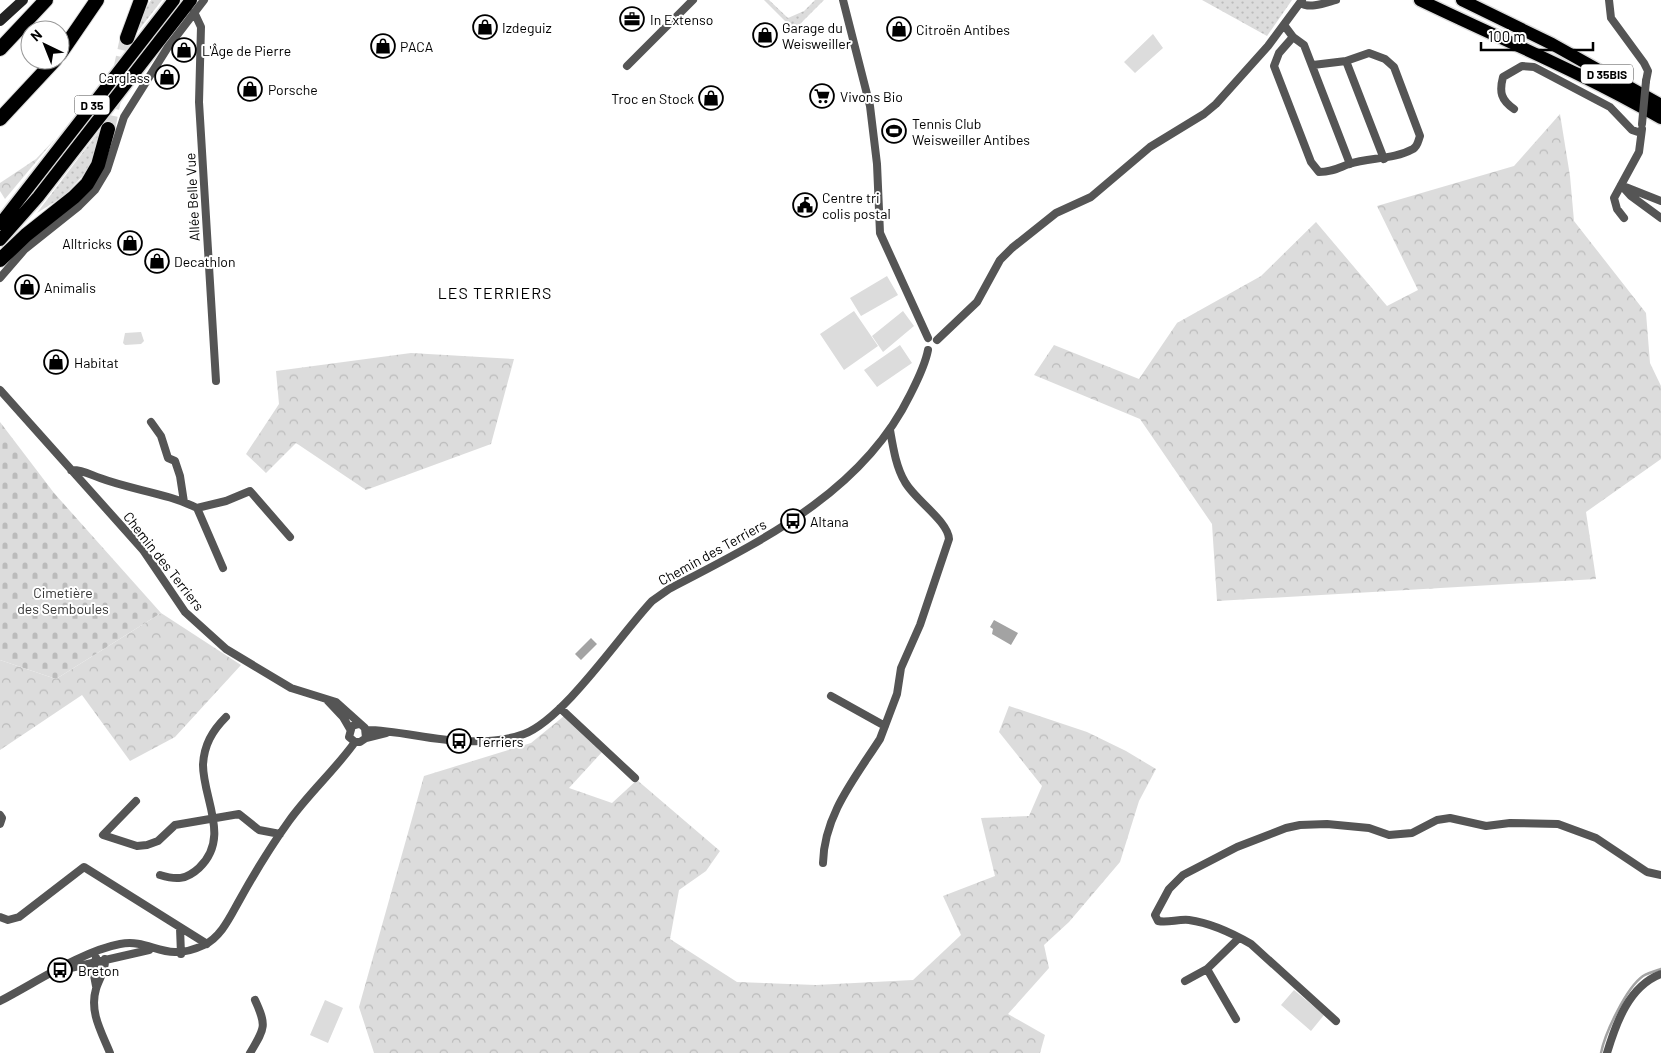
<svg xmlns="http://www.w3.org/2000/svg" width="1661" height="1053" font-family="Barlow,sans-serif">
	<defs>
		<pattern id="grass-dots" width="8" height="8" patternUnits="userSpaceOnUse" patternTransform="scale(1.25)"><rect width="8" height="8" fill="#dcdcdc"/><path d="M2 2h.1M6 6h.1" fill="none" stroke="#bbb" stroke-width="1.8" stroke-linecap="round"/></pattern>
		<pattern id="forest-crowns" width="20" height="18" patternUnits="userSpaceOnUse" patternTransform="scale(1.25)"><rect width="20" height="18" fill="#dcdcdc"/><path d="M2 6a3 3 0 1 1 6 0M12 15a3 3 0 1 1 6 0" fill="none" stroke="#bbb"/></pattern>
		<pattern id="cemetery-stones" width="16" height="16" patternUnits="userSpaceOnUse" patternTransform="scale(1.25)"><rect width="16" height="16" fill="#dcdcdc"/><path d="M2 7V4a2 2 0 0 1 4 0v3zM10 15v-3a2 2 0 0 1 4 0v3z" fill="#bbb"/></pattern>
	</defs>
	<rect width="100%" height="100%" fill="#fff"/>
	<path fill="url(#grass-dots)" d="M151,0H162L135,35L141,17Z
		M764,0H769L788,18L804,11L815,0H824L794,30Z
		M1202,0H1292L1267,36Z
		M102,127L90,168L64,196L37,213Z"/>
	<path fill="url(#forest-crowns)" d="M1560,114L1570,176L1574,221L1646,313L1650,363L1661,386V459L1586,512L1596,579L1217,601L1212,524L1140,419L1034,375L1054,345L1139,379L1177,323L1261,276L1316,222L1387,306L1418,290L1377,206L1514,166Z
		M55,139L5,199L0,191V183L36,159Z
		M411,353L514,359L491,444L366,490L296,443L266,473L246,454L279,404L276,371Z
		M161,613L241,665L175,737L130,761L82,695L0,750V660L56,679Z
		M1009,706L1087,732L1126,751L1156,769L1139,801L1120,862L1069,922L1044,945L1049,968L1008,1014L1045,1035L1040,1053H374L359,1007L424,776L531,743L564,716L603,751L569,788L612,803L637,780L720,851L706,871L679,890L670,939L737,982L816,985L913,980L961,935L943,896L995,876L981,818L1029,816L1042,786L999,732Z"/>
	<path fill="url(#cemetery-stones)" d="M0,422L54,493L161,613L56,679L0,660Z"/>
	<path fill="#dcdcdc" d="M1153,34L1163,48L1135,73L1124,62Z
		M887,276L898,295L861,316L850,298Z
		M854,311L878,346L844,370L820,334Z
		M903,311L914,326L883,352L872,336Z
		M141,332L144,341L141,344L125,345L123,343L125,333Z
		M900,345L912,363L877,387L864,370Z
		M1294,990L1324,1015L1311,1031L1281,1005Z
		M325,1000L343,1008L328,1043L310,1035Z"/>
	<path fill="#a3a3a3" d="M994,620L1018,633L1011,645L992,634L993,629L990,627Z
		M591,638L597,644L581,660L575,654Z"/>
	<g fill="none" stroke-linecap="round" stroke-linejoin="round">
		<path stroke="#a3a3a3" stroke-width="2.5" d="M1601,1053C1605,1033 1626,988 1643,976C1648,973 1655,971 1661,969"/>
		<path stroke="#d9d9d9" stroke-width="14" stroke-dasharray="14 7" stroke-linecap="butt" d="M120,71L127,38
			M108,129L115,95"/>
		<g stroke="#dbdbdb" stroke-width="15">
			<path id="primary" d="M1420,0C1501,39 1583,73 1661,118
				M1462,0L1552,44L1661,105
				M0,224L174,0
				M0,240L38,197L191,0"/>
		</g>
		<g stroke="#dbdbdb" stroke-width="16">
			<path id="highway" d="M127,38L141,0
				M0,49L46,0
				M60,54L97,0
				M0,119L55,60
				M0,260L26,235L74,197L87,184L98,165L108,129"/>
		</g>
		<path stroke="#555" stroke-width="8" d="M843,0L870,106L877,164L880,233L928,338
			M1609,0L1611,18L1644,63L1648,71L1646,81
			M1300,3C1310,9 1325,3 1336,0
			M194,12L201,27L199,102L216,381
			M1284,25L1293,37L1304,45L1350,164
			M1293,37L1279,53L1274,66L1311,162L1319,172C1332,172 1338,168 1349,164C1369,157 1393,160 1413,149C1418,146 1418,141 1420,136L1394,67L1385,59L1369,53L1346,61L1313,65
			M1346,61L1384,159
			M627,66L693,0
			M1514,109C1501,100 1499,92 1503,77L1522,66L1534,67L1610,107L1632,130L1641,133
			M1621,185L1631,196L1661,218
			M1623,186L1661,201
			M1624,218L1617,209L1614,198L1639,152L1642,129
			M0,278L25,249L79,206L95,190L107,170L124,117L168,47L204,0
			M937,340L977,302L1000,260L1012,248L1056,213L1091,197L1150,147L1204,114L1216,104L1268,46L1302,0
			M0,390L143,550L185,612L226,649L291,688L336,702L365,728L366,738
			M151,422L161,436L168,458L175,461L180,476L184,502
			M71,470C81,469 91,475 100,478C132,490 167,493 197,508L226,501L250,491L290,537
			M197,508L223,568
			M831,696L885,726
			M327,700L343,717L350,729
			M560,708L635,778
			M359,724L352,726L349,737L355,742H360L366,738L386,733
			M366,730C399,730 432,741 464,741C484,742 505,741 524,734C565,718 620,635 652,601L669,589C761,541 862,493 910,395C917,381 925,366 928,350
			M136,801L103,835L137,846L147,845L158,841L175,825L239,814L259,830L280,834
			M0,815L2,818L0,824
			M823,863C824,815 855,778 880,739L897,694L901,668L920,625L949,539C948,521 915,500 905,482C896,467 893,447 890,430
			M160,875C176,880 186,880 199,868C231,838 203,799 203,765C204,745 212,731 226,717
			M0,917L8,920L19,917L84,867L207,944
			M180,928L181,954
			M105,959C106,970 99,979 96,989C89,1012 102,1033 110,1053
			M66,969L149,950
			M1185,981L1207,969
			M96,986L93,970L96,958
			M0,1001C35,983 82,951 120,944C152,938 164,964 204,945C221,937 230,917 239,901C254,874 271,846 289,821C309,793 335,770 355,742
			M1236,1019L1207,969L1239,938
			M1336,1021L1251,944C1232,933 1211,923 1189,920C1178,919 1168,923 1158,921L1155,915L1169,889L1183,875L1237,847L1286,828L1300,825L1327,824L1369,828L1389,835L1412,833L1437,820L1450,818L1486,826L1510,823L1558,824L1596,838L1647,872L1661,875
			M250,1053C265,1028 267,1026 255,1000
			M1607,1053C1616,1023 1629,986 1661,974"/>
		<path stroke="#222" stroke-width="10" d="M0,21L23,0"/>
		<use href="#primary" stroke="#000" stroke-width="12"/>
		<use href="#highway" stroke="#000" stroke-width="14"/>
		<path stroke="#555" stroke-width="8" d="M1642,124L1646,81"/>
	</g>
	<defs>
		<g id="office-ring" transform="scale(1.25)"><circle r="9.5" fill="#fff" stroke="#000" stroke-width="1.5"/><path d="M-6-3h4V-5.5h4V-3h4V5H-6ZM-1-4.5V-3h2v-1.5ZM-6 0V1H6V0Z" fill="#000"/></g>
		<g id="shop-ring" transform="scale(1.25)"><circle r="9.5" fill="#fff" stroke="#000" stroke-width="1.5"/><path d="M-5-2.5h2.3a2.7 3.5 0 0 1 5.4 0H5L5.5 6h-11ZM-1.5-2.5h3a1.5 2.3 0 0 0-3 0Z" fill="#000"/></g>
		<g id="supermarket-ring" transform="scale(1.25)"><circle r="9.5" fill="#fff" stroke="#000" stroke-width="1.5"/><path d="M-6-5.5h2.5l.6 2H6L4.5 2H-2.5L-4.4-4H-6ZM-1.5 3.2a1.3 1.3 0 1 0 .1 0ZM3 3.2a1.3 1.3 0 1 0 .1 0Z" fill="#000"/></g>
		<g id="stadium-ring" transform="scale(1.25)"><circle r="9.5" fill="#fff" stroke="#000" stroke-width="1.5"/><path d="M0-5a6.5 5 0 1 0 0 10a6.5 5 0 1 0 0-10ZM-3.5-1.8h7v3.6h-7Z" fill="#000"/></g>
		<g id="civic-ring" transform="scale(1.25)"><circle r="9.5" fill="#fff" stroke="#000" stroke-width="1.5"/><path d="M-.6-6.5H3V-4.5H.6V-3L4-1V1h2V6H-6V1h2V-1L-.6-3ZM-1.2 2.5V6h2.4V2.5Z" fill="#000"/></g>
		<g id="bus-ring" transform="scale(1.25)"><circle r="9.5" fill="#fff" stroke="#000" stroke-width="1.5"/><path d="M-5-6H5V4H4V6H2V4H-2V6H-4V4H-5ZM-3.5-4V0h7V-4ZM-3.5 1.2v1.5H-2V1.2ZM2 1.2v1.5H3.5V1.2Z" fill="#000"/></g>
	</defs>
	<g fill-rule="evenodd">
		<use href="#office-ring" x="632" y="19"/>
		<use href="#shop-ring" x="485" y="27"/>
		<use href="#shop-ring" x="899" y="29"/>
		<use href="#shop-ring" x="765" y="35"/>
		<use href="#shop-ring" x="383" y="46"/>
		<use href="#shop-ring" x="184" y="50"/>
		<use href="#shop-ring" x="167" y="77"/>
		<use href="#shop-ring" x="250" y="89"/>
		<use href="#supermarket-ring" x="822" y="96"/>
		<use href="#shop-ring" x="711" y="98"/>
		<use href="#stadium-ring" x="894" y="131"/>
		<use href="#civic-ring" x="805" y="205"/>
		<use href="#shop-ring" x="130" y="243"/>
		<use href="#shop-ring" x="157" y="261"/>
		<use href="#shop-ring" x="27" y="287"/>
		<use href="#shop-ring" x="56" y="362"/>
		<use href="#bus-ring" x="793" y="521"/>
		<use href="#bus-ring" x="459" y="741"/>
		<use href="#bus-ring" x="60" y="970"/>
	</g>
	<g text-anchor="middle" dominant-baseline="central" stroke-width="4" stroke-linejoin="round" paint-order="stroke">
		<g fill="#fff" stroke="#4c4c4c" stroke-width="1">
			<rect x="1581" y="64.5" width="52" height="19" rx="4"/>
			<rect x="74.5" y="95.5" width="35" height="19" rx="4"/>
		</g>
		<g font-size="12" font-weight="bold" fill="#000">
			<text x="1607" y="74">D 35BIS</text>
			<text x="92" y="105">D 35</text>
		</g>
		<g font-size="14" fill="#000" stroke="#fff" text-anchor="start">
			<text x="650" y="19">In Extenso</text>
			<text x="502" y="27">Izdeguiz</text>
			<text x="782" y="27">Garage du<tspan x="782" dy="16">Weisweiller</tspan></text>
			<text x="916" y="29">Citroën Antibes</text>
			<text x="400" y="46">PACA</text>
			<text x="202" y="50">L'Âge de Pierre</text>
			<text x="150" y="77" text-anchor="end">Carglass</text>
			<text x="268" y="89">Porsche</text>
			<text x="840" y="96">Vivons Bio</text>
			<text x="694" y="98" text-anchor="end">Troc en Stock</text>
			<text x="912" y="123">Tennis Club<tspan x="912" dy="16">Weisweiller Antibes</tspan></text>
			<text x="822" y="197">Centre tri<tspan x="822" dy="16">colis postal</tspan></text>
			<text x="112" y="243" text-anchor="end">Alltricks</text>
			<text x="174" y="261">Decathlon</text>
			<text x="44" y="287">Animalis</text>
			<text x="74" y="362">Habitat</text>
			<text x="810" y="521">Altana</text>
			<text x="476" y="741">Terriers</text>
			<text x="78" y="970">Breton</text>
		</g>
		<g font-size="14" fill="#000" stroke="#fff">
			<text transform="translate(192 197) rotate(-93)">Allée Belle Vue</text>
			<text transform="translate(712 552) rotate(-29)">Chemin des Terriers</text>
			<text transform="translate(164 561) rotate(52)">Chemin des Terriers</text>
		</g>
		<g font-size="14" fill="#333" stroke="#fff">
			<text x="63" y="592">Cimetière<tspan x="63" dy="16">des Semboules</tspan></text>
		</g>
		<g font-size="16" letter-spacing="1" fill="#000" stroke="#fff">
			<text x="495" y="292">LES TERRIERS</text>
		</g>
	</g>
	<g transform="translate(45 45) rotate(317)"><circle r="24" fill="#ffffff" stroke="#999999"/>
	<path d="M0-4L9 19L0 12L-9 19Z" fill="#000000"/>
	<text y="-8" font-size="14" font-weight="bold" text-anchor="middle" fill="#000000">N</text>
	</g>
	<path d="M1481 42v8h112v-8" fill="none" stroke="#000000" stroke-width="2.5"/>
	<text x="1488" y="42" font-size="15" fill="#000000" stroke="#ffffff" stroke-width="4" paint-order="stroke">100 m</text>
</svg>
